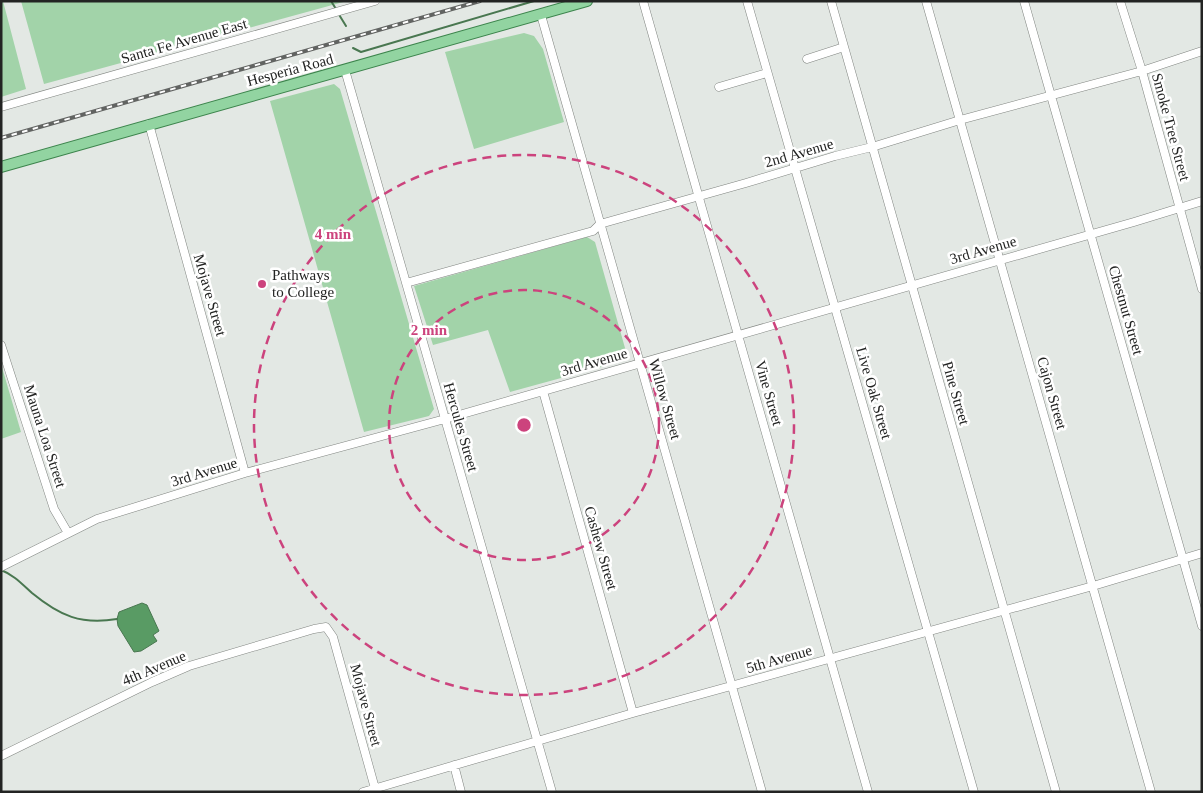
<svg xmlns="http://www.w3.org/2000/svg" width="1203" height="793" font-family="'Times New Roman',serif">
	<rect width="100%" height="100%" fill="#e3e8e4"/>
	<path fill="#a2d3a9" d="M1,1H3L26,89L1,97Z
		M21,1H347L44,84Z
		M524,33L534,36L543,49L564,122L474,149L445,52Z
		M334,84L340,89L434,409L429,416L364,432L270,101Z
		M587,237L595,242L627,355L623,361L510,392L488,330L433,345L414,286Z
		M1,364L21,432L1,439Z"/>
	<path fill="#599b64" stroke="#497750" d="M142,603L147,605L159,631L153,635L157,641L141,651L134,652L118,626L117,619L119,612Z"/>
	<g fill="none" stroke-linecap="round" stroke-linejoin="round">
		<path stroke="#497750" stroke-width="2" d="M331,1L336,9
			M338,13L346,26
			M353,48L361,52L534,1
			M1,570C14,575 22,584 32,593C60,616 81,625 117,619"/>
		<g stroke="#818581" stroke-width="9">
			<path id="minor" d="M643,1L868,792
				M747,1L974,792
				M831,1L1056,792
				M926,1L1151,792
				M1024,1L1202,626
				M1120,1L1142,71L1202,289
				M541,15L762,792
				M807,59L844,47
				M345,70L552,792
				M719,87L767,73
				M1,107L375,1
				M149,124L245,473
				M406,283L593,231L600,224L746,183L835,156L872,147L960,120L1142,71L1202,51
				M1,345L54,509L68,533
				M543,391L633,713
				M1,567L97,519L245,473L445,419L1134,222L1202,201
				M1,756L152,682L189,666L314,629L326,627L333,637L376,792
				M454,765L461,792
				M363,792L633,713L1093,586L1202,553"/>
		</g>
		<g stroke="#3c844c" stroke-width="12">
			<path id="major" d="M1,167L587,1"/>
		</g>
		<use href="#minor" stroke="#fff" stroke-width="8"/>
		<use href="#major" stroke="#92d4a1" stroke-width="10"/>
		<g stroke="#626462" stroke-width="4">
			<path id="rail" d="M1,138L480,1"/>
		</g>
		<use href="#rail" stroke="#fff" stroke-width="2" stroke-dasharray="5.5" stroke-linecap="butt"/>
	</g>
	<g fill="none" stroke="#cc437d" stroke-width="2.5" stroke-dasharray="9 6">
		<circle cx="524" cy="425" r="135"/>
		<circle cx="524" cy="425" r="270"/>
	</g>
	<circle fill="#cc437d" stroke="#fff" stroke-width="2" cx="262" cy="284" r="5"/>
	<g text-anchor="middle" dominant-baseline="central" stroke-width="5" stroke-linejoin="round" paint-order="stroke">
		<g font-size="15" fill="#232423" stroke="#fff">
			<text transform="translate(184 41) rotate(-16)">Santa Fe Avenue East</text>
			<text transform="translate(290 70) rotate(-15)">Hesperia Road</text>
			<text transform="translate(1171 127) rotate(75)">Smoke Tree Street</text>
			<text transform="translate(799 153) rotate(-16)">2nd Avenue</text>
			<text transform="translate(983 250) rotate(-16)">3rd Avenue</text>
			<text transform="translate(210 295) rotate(74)">Mojave Street</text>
			<text transform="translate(1126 310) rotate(74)">Chestnut Street</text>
			<text transform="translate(594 362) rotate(-16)">3rd Avenue</text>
			<text transform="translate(769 393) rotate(74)">Vine Street</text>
			<text transform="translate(874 393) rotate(74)">Live Oak Street</text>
			<text transform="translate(956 393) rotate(74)">Pine Street</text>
			<text transform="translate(1052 393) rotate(74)">Cajon Street</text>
			<text transform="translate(665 399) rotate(74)">Willow Street</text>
			<text transform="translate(461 427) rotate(74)">Hercules Street</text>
			<text transform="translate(45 436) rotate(72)">Mauna Loa Street</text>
			<text transform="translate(204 472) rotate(-17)">3rd Avenue</text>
			<text transform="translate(601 548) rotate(74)">Cashew Street</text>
			<text transform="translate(779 659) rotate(-16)">5th Avenue</text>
			<text transform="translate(154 668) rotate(-23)">4th Avenue</text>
			<text transform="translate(366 705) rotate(75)">Mojave Street</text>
		</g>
		<g font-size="15" fill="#232423" stroke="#fff" text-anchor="start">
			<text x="272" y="275">Pathways<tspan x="272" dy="17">to College</tspan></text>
		</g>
	</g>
	<circle cx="524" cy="425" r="8" fill="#cc437d" stroke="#fff" stroke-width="2.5"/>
	<g font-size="15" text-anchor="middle" font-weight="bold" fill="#cc437d" stroke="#fff" stroke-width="5" stroke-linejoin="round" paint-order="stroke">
		<text x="333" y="239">4 min</text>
		<text x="429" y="335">2 min</text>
	</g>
	<rect width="1203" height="793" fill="none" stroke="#232423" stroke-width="5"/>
</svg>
